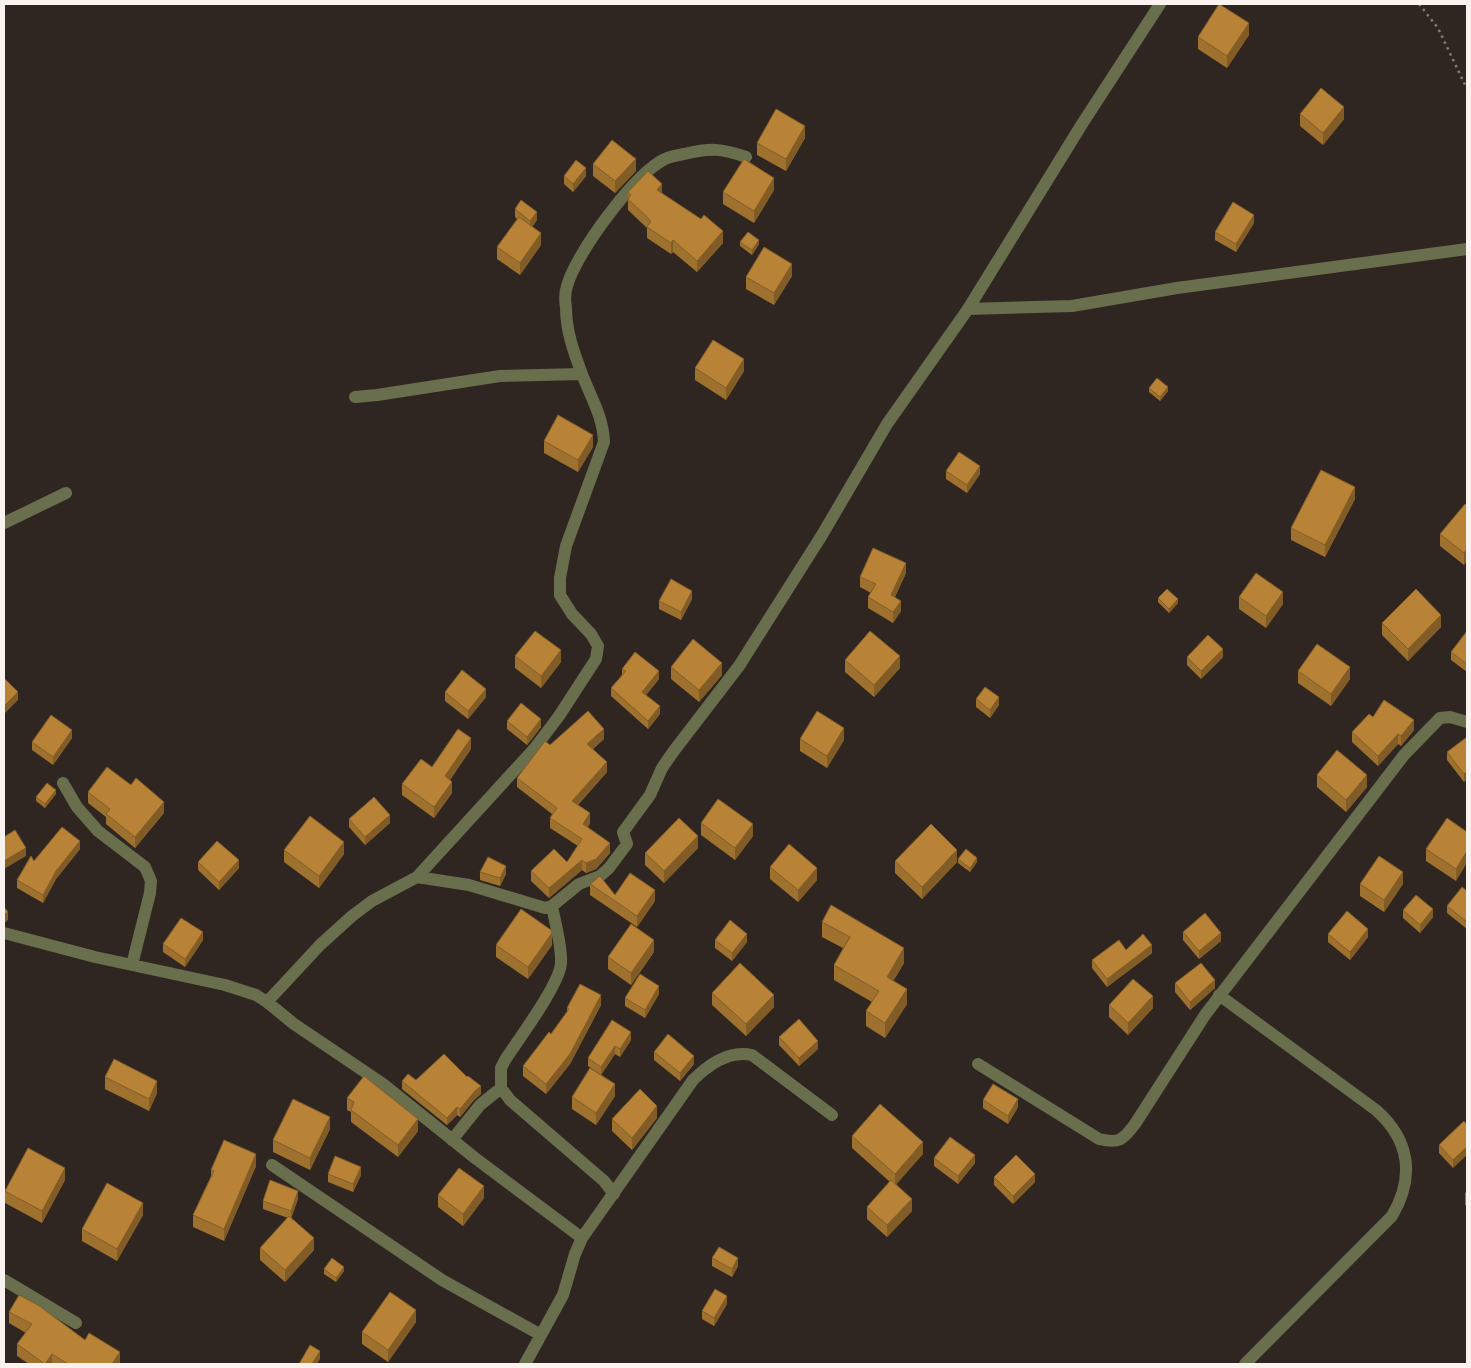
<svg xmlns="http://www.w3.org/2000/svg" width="1471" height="1368" font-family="'PT Serif',serif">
	<rect width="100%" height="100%" fill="#302621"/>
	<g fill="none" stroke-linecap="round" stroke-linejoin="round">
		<path stroke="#837b76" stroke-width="2.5" stroke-dasharray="2.5 4" stroke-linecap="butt" d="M1419,4L1438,28L1467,89"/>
		<path stroke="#696f4d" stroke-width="12" d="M968,309L1072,306L1177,288L1467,249
			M355,397L377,395L500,376L582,374
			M4,523L66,493
			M63,783L77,807L98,831L145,867L151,881L150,893L132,965
			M417,877L534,749L559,716L596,659L598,646L591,634L572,614L560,595V578L566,546L604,442C603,416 591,398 582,374C574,353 566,331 566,308C565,302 565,292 567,286C576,253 635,173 665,159C671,156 678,155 684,154C710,148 721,148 746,157
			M552,906C555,923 562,946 561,963C560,984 518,1040 505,1060L501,1068V1088L510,1100L604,1181L614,1194
			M4,933L95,957L225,985L256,995L267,1002L294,1024L383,1084L475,1158L582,1238
			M1219,995L1376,1110C1410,1140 1415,1177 1392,1216L1245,1364
			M267,1002L320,945L352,916L372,901L417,877L469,885L545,908L552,906L579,884L600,876L609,868L627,844L623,832L650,795L662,768L673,752L739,666L822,535L887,424L968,309L1082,124L1160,4
			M978,1064L1099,1139C1119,1144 1123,1140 1135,1124L1205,1015L1404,755L1440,718L1450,717L1467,722
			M452,1140L480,1105L501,1088
			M272,1165L442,1280L541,1335
			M4,1280L76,1323
			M525,1364L563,1295L575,1254L582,1238L693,1080C709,1064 730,1050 752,1055L832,1115"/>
	</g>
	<path fill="#9f712f" d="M1249,35L1227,68L1198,49V37Z
		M1300,114L1344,119L1323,145L1300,126Z
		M805,138L786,171L757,155V143Z
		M593,164L636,171L615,193L593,176Z
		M564,176H586L573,192L564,184Z
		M774,190L754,223L723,204V192Z
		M628,192L662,193L723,243L697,272L673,252L671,254L647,238V228L628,210Z
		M515,209L537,220L532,227L541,245L520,275L497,259V247L517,219L515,217Z
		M1254,223L1236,252L1215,240V232Z
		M740,242L759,244L752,255L740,246Z
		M792,276L774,305L746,289V277Z
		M695,368L744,371L726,400L695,380Z
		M1149,388L1168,391L1160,401L1149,392Z
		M544,441L593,447L578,472L544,453Z
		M946,471L980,474L967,493L946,479Z
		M1355,499L1325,557L1291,540V528Z
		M1467,506V561L1464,565L1440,546V534Z
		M906,573L895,597L901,611L893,623L868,608V597L871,593L860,587V577Z
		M1239,597L1283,604L1266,628L1239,609Z
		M1158,598L1178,603L1169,613L1158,602Z
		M692,599L681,620L659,609V601Z
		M1382,623L1441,627L1408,661L1382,635Z
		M1467,631V672L1451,660V652Z
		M515,656L561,662L541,688L515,668Z
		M1187,657H1223L1201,679L1187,665Z
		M845,660L900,668L874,697L845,672Z
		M671,667L722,675L699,702L671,679Z
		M622,669L659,679L646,695L660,714L648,729L611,696V688L622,675Z
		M1298,671L1350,679L1331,706L1298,683Z
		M445,692L486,697L468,719L445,701Z
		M976,699L999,705L990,718L976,707Z
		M1373,717L1414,730L1401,746L1398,744L1378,766L1352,742V732Z
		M507,721L541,727L527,745L507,729Z
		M1467,737V779L1464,782L1447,760V752Z
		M72,738L53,765L32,750V742Z
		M604,739L593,749L607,772L578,805L590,823L588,827L610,853L596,869L586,873L582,870L549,898L531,881V871L567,862L578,846L550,828V818L552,814L517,787V778L550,745Z
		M800,739L844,740L827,768L800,751Z
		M471,749L450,780L452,793L434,818L402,795V784L432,767Z
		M1317,775L1367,787L1346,812L1317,787Z
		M88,792L164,813L135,848L106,824V817L88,803Z
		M56,794L45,808L36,801V797Z
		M349,819L390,823L365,845L349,827Z
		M701,823L753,836L735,860L701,835Z
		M1467,832L1456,881L1426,861V849Z
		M698,848L664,883L645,865V853Z
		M80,849L56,879L43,903L17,888V880L34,861Z
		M284,850L344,854L319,888L284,862Z
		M958,859L977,862L970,872L958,863Z
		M895,861L957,862L922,899L895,873Z
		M198,862L239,868L219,890L198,870Z
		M770,867L817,880L798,902L770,879Z
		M480,872L506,874L500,886L480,880Z
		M590,884L615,895L655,901L637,927L590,895Z
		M1360,884H1403L1384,912L1360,896Z
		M1467,891V929L1447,913V906Z
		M1403,910L1433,917L1420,933L1403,918Z
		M822,922L904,963L893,981L907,1004L885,1038L866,1026V1011L872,1002L834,980V965L843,948L822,937Z
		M1183,932L1221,941L1199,959L1183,940Z
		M1328,934L1368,937L1350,960L1328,942Z
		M203,940L185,967L163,952V944Z
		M715,940L747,942L732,961L715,948Z
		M496,945H552L528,979L496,957Z
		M1126,950L1152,953L1107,987L1092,968V960Z
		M654,952L631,985L608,969V957Z
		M1175,983L1215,988L1190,1010L1175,992Z
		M712,993L774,1007L746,1036L712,1005Z
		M659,994L645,1018L625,1006V998Z
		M601,1005L570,1064L546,1094L523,1076V1066L551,1034L567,1012V1008Z
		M1109,1005L1153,1008L1128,1035L1109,1017Z
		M779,1037L818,1049L799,1066L779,1045Z
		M631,1040L620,1057L615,1054L601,1075L588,1066V1058Z
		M654,1052L694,1064L680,1081L654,1060Z
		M105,1077L157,1093L149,1111L105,1089Z
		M416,1080L481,1094L474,1100L460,1117L457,1115L447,1125L402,1089V1081Z
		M615,1096L596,1125L572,1109V1097Z
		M347,1098L418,1131L398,1157L351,1122V1112L347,1110Z
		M983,1100L1018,1107L1008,1124L983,1108Z
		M657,1118L632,1150L612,1131V1119Z
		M1464,1121L1453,1168L1439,1153V1145Z
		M330,1129L310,1170L273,1152V1140Z
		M852,1136L923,1154L896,1184L912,1211L887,1237L867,1219V1207L890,1182L852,1148Z
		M934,1158L975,1163L958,1184L934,1166Z
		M256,1166L224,1241L193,1227V1215L211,1176V1170Z
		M328,1174L361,1175L353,1192L328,1182Z
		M994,1177L1035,1182L1013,1204L994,1185Z
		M65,1180L42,1223L5,1203V1191Z
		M1467,1191V1206L1465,1205V1193Z
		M438,1195L484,1198L463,1226L438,1207Z
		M298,1199L291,1218L314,1250L285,1282L260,1260V1248L288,1218L263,1209V1201Z
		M143,1215L117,1261L82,1241V1229Z
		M712,1258L738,1266L732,1277L712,1266Z
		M324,1269L344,1271L336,1282L324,1274Z
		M727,1304L714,1326L702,1319V1311Z
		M9,1312L85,1340L120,1364H29L17,1356V1344L26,1333L9,1323Z
		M416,1322L388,1362L362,1344V1332Z"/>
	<path fill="#825c26" d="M1249,23V35L1227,68V56Z
		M1344,107V119L1323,145V133Z
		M805,126V138L786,171V159Z
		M636,159V171L615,193V181Z
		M586,168V176L573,192V184Z
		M774,178V190L754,223V211Z
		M662,184V195L657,190Z
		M537,212V220L530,229V221Z
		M1254,215V223L1236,252V244Z
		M723,231V243L697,272V261Z
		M541,233V245L520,275V263Z
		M673,240V252L671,254V243Z
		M759,240V244L752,255V250Z
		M792,264V276L774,305V293Z
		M744,359V371L726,400V388Z
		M1168,387V391L1160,401V397Z
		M593,435V447L578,472V460Z
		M980,466V474L967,493V485Z
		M1355,487V499L1325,557V545Z
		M1467,549V561L1464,565V553Z
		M906,563V573L891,605V595Z
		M692,591V599L681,620V612Z
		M1283,592V604L1266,628V616Z
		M1178,599V603L1169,613V609Z
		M901,601V611L893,623V612Z
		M1441,615V627L1408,661V649Z
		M1223,649V657L1201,679V671Z
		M561,650V662L541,688V676Z
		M900,656V668L874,697V685Z
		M722,663V675L699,702V690Z
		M1350,667V679L1331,706V694Z
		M659,671V679L642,700V692Z
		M486,689V697L468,719V711Z
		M18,692V700L4,714V706Z
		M999,697V705L990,718V710Z
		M660,706V714L648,729V721Z
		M541,719V727L527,745V737Z
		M1414,720V730L1401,746V736Z
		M844,728V740L827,768V756Z
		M604,729V739L587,754V744Z
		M72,730V738L53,765V757Z
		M1398,734V744L1378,766V756Z
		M471,738V749L445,787V776Z
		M607,762V772L572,811V801Z
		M1467,771V779L1464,782V774Z
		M1367,775V787L1346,812V800Z
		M452,782V793L434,818V807Z
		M56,790V794L45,808V804Z
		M164,802V813L135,848V837Z
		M590,813V823L583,834V824Z
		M390,815V823L365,845V837Z
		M753,824V836L735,860V848Z
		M698,836V848L664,883V871Z
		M80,841V849L56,879L43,903V895L56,871Z
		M344,842V854L319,888V876Z
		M610,843V853L596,869L586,873V863Z
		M26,848V856L4,869V861Z
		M957,850V862L922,899V887Z
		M1467,851V863L1456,881V869Z
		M977,858V862L970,872V868Z
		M239,860V868L219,890V882Z
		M582,860V870L549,898V888Z
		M506,866V874L500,886V878Z
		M817,868V880L798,902V890Z
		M1403,872V884L1384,912V900Z
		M655,890V901L637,927V916Z
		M1433,909V917L1420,933V925Z
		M8,912V920L4,923V915Z
		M1368,929V937L1350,960V952Z
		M203,932V940L185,967V959Z
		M552,933V945L528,979V967Z
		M1221,933V941L1199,959V951Z
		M747,934V942L732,961V953Z
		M654,940V952L631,985V973Z
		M1152,945V953L1107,987V979Z
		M904,948V963L887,992V977Z
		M1215,980V988L1190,1010V1002Z
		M659,986V994L645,1018V1010Z
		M907,989V1004L885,1038V1023Z
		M601,995V1005L570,1064L546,1094V1084Z
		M774,995V1007L746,1036V1024Z
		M1153,996V1008L1128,1035V1023Z
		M631,1032V1040L620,1057V1049Z
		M818,1041V1049L799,1066V1058Z
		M615,1046V1054L601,1075V1067Z
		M694,1056V1064L680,1081V1073Z
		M157,1081V1093L149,1111V1099Z
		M615,1084V1096L596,1125V1113Z
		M481,1086V1094L474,1100L460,1117V1109L474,1092Z
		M1018,1099V1107L1008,1124V1116Z
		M657,1106V1118L632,1150V1138Z
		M457,1107V1115L447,1125V1118Z
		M330,1117V1129L310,1170V1158Z
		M418,1119V1131L398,1157V1145Z
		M923,1142V1154L895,1186V1174Z
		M1467,1147V1155L1453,1168V1160Z
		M256,1154V1166L224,1241V1229Z
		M975,1155V1163L958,1184V1176Z
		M361,1167V1175L353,1192V1184Z
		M65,1168V1180L42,1223V1211Z
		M1035,1174V1182L1013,1204V1196Z
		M484,1186V1198L463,1226V1214Z
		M298,1191V1199L291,1219V1211Z
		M912,1199V1211L887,1237V1225Z
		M143,1203V1215L117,1261V1249Z
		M314,1238V1250L285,1282V1270Z
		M738,1258V1266L732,1277V1269Z
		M344,1267V1271L336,1282V1278Z
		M727,1296V1304L714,1326V1318Z
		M416,1310V1322L388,1362V1350Z
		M320,1351V1359L317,1364H312Z
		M120,1352V1364H112Z
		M52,1354V1364H45Z"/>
	<path fill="#b98337" stroke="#825c26" d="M1219,4L1249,23L1227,56L1198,37Z
		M1321,88L1344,107L1323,133L1300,114Z
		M776,109L805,126L786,159L757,143Z
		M612,140L636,159L615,181L593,164Z
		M744,159L774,178L754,211L723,192Z
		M576,160L586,168L573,184L564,176Z
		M648,171L662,184L657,190L701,219L704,215L723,231L697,261L673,240L671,243L647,227L651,221L628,199L631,195L628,192Z
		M521,200L537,212L530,221L515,209Z
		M1233,202L1254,215L1236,244L1215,232Z
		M519,217L541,233L520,263L497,247Z
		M748,232L759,240L752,250L740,242Z
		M764,247L792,264L774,293L746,277Z
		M713,340L744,359L726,388L695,368Z
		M1157,378L1168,387L1160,397L1149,388Z
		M558,415L593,435L578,460L544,441Z
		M959,452L980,466L967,485L946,471Z
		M1321,470L1355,487L1325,545L1291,528Z
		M1465,504L1467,506V549L1464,553L1440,534Z
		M873,548L906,563L891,595L901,601L893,612L868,597L876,584L860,577Z
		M1256,573L1283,592L1266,616L1239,597Z
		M671,579L692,591L681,612L659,601Z
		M1167,589L1178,599L1169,609L1158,598Z
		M1416,589L1441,615L1408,649L1382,623Z
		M535,631L561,650L541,676L515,656Z
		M870,631L900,656L874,685L845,660Z
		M1467,631V664L1451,652Z
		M1208,635L1223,649L1201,671L1187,657Z
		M693,639L722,663L699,690L671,667Z
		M1317,644L1350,667L1331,694L1298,671Z
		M635,652L659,671L642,692L660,706L648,721L611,688L626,671L622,669Z
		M462,670L486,689L468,711L445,692Z
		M4,678L18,692L4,706Z
		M985,687L999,697L990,710L976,699Z
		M1384,700L1414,720L1401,736L1398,734L1378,756L1352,732L1369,714L1373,717Z
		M521,703L541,719L527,737L507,721Z
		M588,711L604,729L587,744L607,762L572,801L590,813L583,824L610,843L596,859L586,863L582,860L549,888L531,871L554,849L567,862L582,839L550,818L557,808L517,778L545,741L550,745Z
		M817,711L844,728L827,756L800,739Z
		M51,715L72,730L53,757L32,742Z
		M458,729L471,738L445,776L452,782L434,807L402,784L421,759L432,767Z
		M1467,737V771L1464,774L1447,752Z
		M1337,750L1367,775L1346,800L1317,775Z
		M107,767L131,785L136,778L164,802L135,837L106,814L110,809L88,792Z
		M47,783L56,790L45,804L36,797Z
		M374,797L390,815L365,837L349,819Z
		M718,799L753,824L735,848L701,823Z
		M310,816L344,842L319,876L284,850Z
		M679,818L698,836L664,871L645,853Z
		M1447,818L1467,832V851L1456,869L1426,849Z
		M931,824L957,850L922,887L895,861Z
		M62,827L80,841L56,871L43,895L17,880L31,856L34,861Z
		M15,830L26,848L4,861V837Z
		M217,841L239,860L219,882L198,862Z
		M789,844L817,868L798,890L770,867Z
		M966,849L977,858L970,868L958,859Z
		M1379,856L1403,872L1384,900L1360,884Z
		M488,857L506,866L500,878L480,872Z
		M630,873L655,890L637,916L590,884L600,876L615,895Z
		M1462,887L1467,891V922L1447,906Z
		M1416,895L1433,909L1420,925L1403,910Z
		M831,905L904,948L887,977L907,989L885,1023L866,1011L879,991L834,965L850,937L822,922Z
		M4,907L8,912L4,915Z
		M521,909L551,930L552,933L528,967L496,945Z
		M1347,911L1368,929L1350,952L1328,934Z
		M1205,913L1221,933L1199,951L1183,932Z
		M181,918L203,932L185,959L163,944Z
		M730,920L747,934L732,953L715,940Z
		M631,924L654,940L631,973L608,957Z
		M1143,934L1152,945L1107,979L1092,960L1119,940L1126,950Z
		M740,963L774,995L746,1024L712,993Z
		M1201,963L1215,980L1190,1002L1175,983Z
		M640,974L659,986L645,1010L625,998Z
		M1133,979L1153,996L1128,1023L1109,1005Z
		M580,984L601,995L570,1054L546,1084L523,1066L549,1032L551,1034L569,1009L567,1008Z
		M799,1019L818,1041L799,1058L779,1037Z
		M612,1020L631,1032L620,1049L615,1046L601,1067L588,1058Z
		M668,1034L694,1056L680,1073L654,1052Z
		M444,1054L467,1077L468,1076L481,1086L474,1092L460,1109L457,1107L447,1118L402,1081L408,1074L416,1080Z
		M114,1059L157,1081L149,1099L105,1077Z
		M590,1068L615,1084L596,1113L572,1097Z
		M364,1076L418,1119L398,1145L351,1110L354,1102L347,1098Z
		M993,1084L1018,1099L1008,1116L983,1100Z
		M640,1089L657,1106L632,1138L612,1119Z
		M293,1099L330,1117L310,1158L273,1140Z
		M880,1104L923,1142L895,1174L852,1136Z
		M1464,1121L1467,1125V1147L1453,1160L1439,1145Z
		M950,1137L975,1155L958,1176L934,1158Z
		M224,1140L256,1154L224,1229L193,1215L214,1171L211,1170Z
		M28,1148L65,1168L42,1211L5,1191Z
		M1016,1155L1035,1174L1013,1196L994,1177Z
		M335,1156L361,1167L353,1184L328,1174Z
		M459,1168L484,1186L463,1214L438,1195Z
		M270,1180L298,1191L291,1211L263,1201Z
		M891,1180L912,1199L887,1225L867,1207Z
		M107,1183L143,1203L117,1249L82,1229Z
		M289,1216L314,1238L285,1270L260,1248Z
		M719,1247L738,1258L732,1269L712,1258Z
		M332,1258L344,1267L336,1278L324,1269Z
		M715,1289L727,1296L714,1318L702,1311Z
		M390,1292L416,1310L388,1350L362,1332Z
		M19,1295L38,1305L85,1340L89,1333L120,1352L112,1364H68L52,1354L45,1364L17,1344L32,1324L9,1312Z
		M310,1345L320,1351L312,1364H299Z"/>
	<rect width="1471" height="1368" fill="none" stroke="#f9f2ef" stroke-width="10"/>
</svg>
